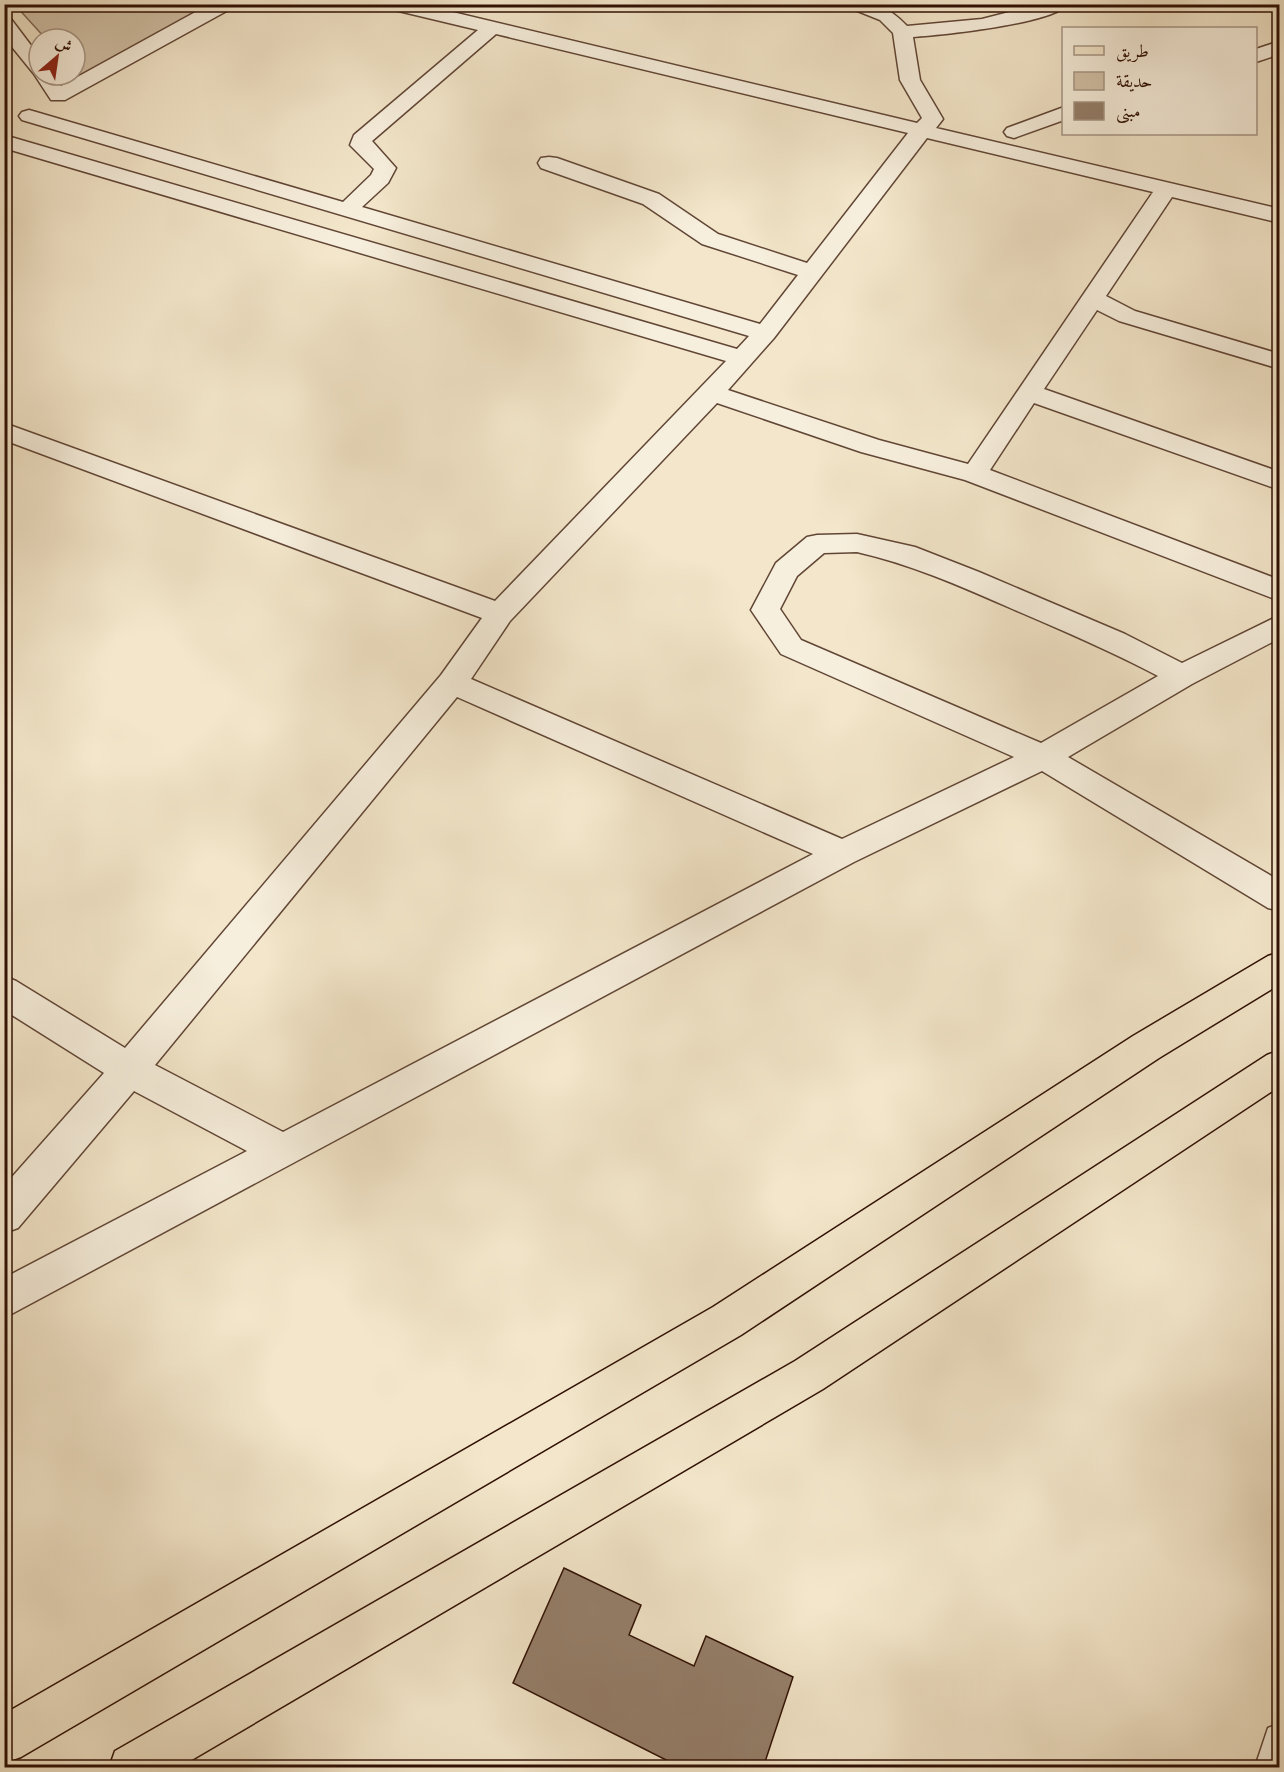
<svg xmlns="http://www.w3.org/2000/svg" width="1284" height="1772" font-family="'Libre Caslon Text',Amiri,serif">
	<rect width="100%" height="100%" fill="#f3e6ca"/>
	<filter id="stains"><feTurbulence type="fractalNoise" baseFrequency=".00333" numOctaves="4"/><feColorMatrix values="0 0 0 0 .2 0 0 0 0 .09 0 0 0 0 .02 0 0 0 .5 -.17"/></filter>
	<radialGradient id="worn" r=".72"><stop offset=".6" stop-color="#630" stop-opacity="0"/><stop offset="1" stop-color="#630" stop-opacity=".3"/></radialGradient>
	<path fill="#d2c2a8" stroke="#816956" stroke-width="1.5" d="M15,5H207L82,78L75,70V39H46Z"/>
	<path fill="#957f6b" stroke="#301004" stroke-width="1.5" d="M564,1568L641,1605L629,1635L694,1666L706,1636L793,1677L763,1768H682L513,1683Z"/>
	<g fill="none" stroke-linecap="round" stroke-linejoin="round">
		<g stroke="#614636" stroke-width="3">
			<path id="lane" d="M1280,1723V1768H1257L1256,1764L1268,1728Z"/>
		</g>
		<g stroke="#614636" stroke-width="3">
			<path id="street" d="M210,4H234L232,8L65,100H51L34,74L4,37V17L11,19L39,56V75H53L61,86Z
				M384,4H419L917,123L922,118L900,80L893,33L880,20L850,8L848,4C876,4 887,5 907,26L982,19L1040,4H1068C1053,24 940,35 913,37L920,80L943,119L936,128L1280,209V223L1172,197L1106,296L1135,311L1280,354V369L1119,321L1097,310L1044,389L1280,472V490L1034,403L990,470L1280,580V601L965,480L861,452L717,403L510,621L471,679L842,839L1014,757L781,654L751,610L776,563L807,537L817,535L857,534L915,547L979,572L1125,634L1182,663L1280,615V638L1192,684L1068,757L1280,881V911L1268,908L1042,771L854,862L4,1318V1278L247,1151L134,1091L18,1228L4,1233V1186L104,1073L4,1010V976L16,981L125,1048L441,675L482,618L4,440V423L495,601L726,361L4,148V135L737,349L749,336L22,120L19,116L22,112L29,110L36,112L343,202L371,175L374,169L350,145L354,135L478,30L386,8ZM496,34L908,133L807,263L718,234L659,194L557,158L549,157L541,158L538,163L541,168L643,204L702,244L798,275L760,324L362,207L388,183L396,168L372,141ZM927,138L1153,192L968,464L879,440L728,390L774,338ZM857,552C910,564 958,585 1008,607C1059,629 1109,650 1158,676L1041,743L801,640L780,609L797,576L824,553ZM457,697L813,854L283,1132L155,1065Z
				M1280,41V54L1256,62V49Z
				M1064,107V120L1014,138L1007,136L1004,132L1007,128Z"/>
		</g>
		<g stroke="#301004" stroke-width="3">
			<path id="primary" d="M1280,952V984L1159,1058L741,1335L21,1757L4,1763V1714L713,1307L1133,1036L1268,956Z
				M1280,1050V1086L823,1389L178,1768H109L115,1751L795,1361L1267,1055Z"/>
		</g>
		<use href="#lane" fill="#f7efdd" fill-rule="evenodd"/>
		<use href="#street" fill="#f7efdd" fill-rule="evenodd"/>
		<use href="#primary" fill="#f3e6ca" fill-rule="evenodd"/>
	</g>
	<rect width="1284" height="1772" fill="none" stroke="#f3e6ca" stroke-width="24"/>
	<rect x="6" y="6" width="1272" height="1760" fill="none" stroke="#301004" stroke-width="3"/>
	<rect x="12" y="12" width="1260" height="1748" fill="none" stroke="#301004" stroke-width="1.5"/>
	<rect x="1062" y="27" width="195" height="108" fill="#f7efdd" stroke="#a79686" stroke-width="1.5"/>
	<rect x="1074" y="46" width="30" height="9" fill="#f3e6ca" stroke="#a79686" stroke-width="1.5"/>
	<text x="1116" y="57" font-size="18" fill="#301004">طريق</text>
	<rect x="1074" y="72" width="30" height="18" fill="#d2c2a8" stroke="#a79686" stroke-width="1.5"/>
	<text x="1116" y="87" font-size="18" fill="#301004">حديقة</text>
	<rect x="1074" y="102" width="30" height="18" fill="#957f6b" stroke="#a79686" stroke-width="1.5"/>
	<text x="1116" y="117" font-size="18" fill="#301004">مبنى</text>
	<g transform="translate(57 57) rotate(29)"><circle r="28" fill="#f7efdd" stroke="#a79686" stroke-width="1.5"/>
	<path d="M0-4.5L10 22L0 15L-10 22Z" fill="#8f2418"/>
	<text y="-9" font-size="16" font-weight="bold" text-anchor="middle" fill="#301004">ش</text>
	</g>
	<rect width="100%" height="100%" filter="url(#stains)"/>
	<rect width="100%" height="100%" fill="url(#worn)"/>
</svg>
